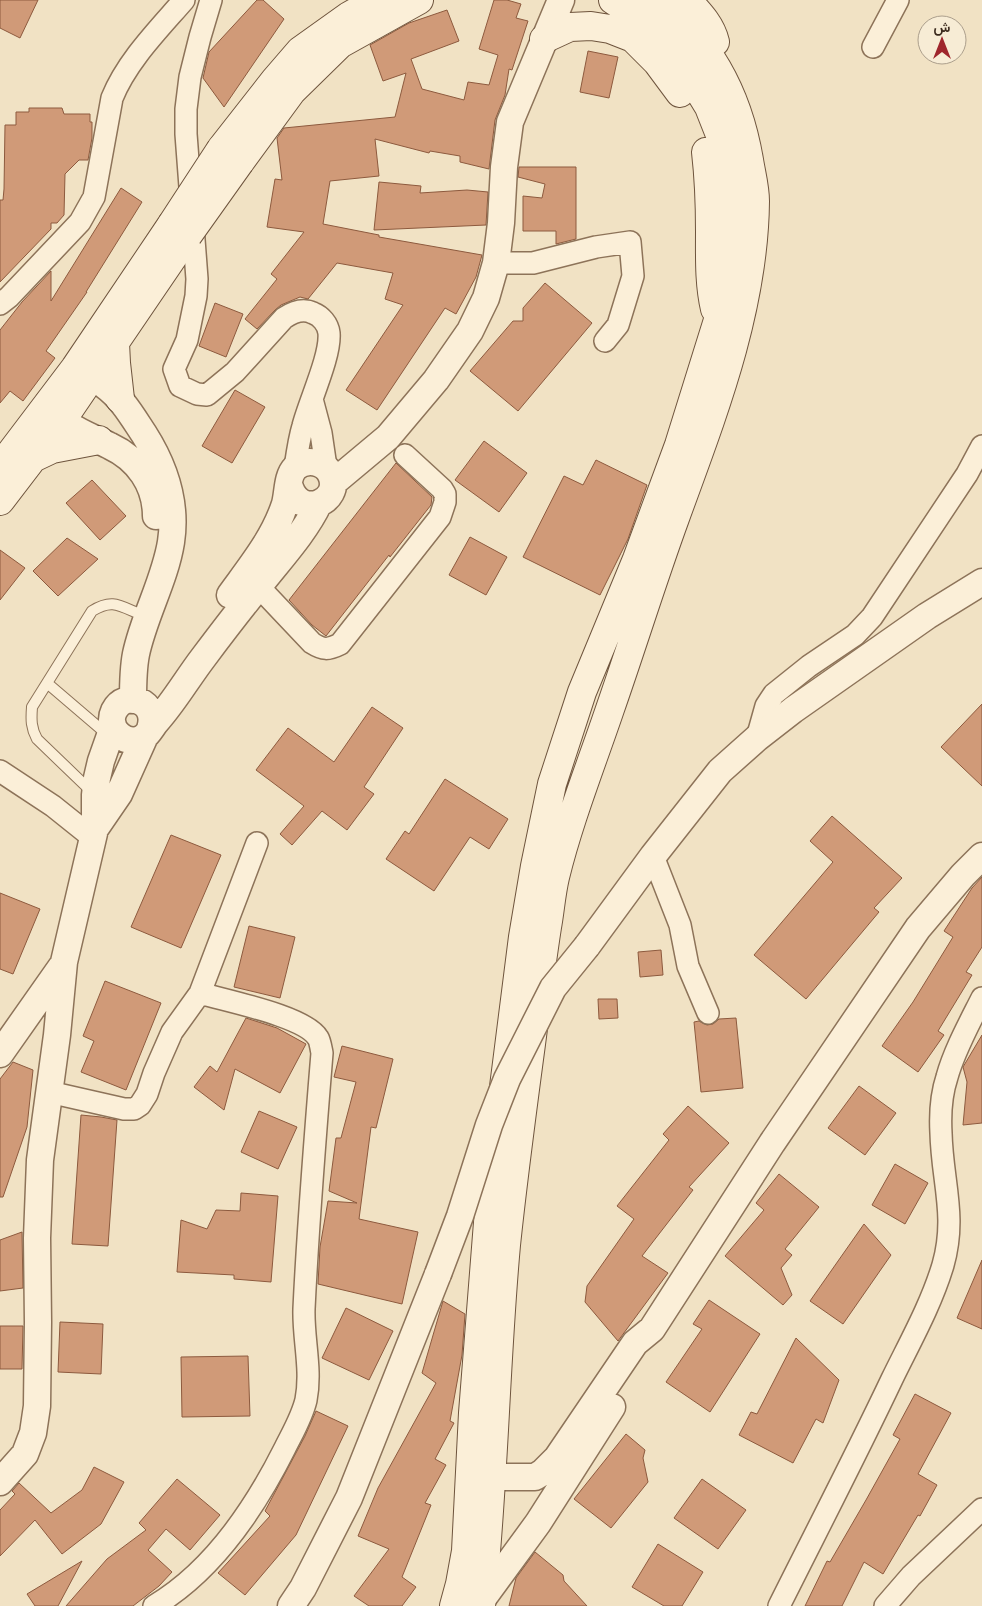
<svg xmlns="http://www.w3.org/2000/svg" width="982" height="1606" font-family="Bitter,Vazirmatn,serif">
	<rect width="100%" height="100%" fill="#f1e2c4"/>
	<path fill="#d09a78" stroke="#8d5a3e" d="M0,0H38L20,38L0,28Z
		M257,0H263L284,19L224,107L203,78L209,52Z
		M494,0H507L521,4L516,18L528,21L512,70L509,69L505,95L495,120L489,169L460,162V156L430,151L429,153L375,139L379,176L330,181L323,224L379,235V237L482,255L476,277L456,314L445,308L377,410L346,390L403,305L385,299L393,273L337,263L308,299L300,297L281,305L275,310L257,329L245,319L277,279L271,274L304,232L267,227L275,179L282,180L277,138L284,128L395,117L406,73L383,81L370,45L409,23L447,10L459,41L411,59L422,89L464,100L468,82L489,85L498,55L479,49Z
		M588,51L618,57L609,98L580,92Z
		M29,108H62L64,114H90V122H92V138L88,160H79L65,174L64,215L57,223H51V229L0,282V200H3L4,189L5,125H16V112H29Z
		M519,167H576V239L556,244V231H523V196L542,198L545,184L518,177Z
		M379,182L421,186L420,193L467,190L488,192L486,225L374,230Z
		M121,188L142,202L86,292H87L46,351L55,358L23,401L10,391L0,403V330L22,302L51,271V301Z
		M545,283L592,323L518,411L470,371L513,321H523V308Z
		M215,303L243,314L226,357L199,346Z
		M235,390L265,407L232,463L202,446Z
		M484,441L527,473L499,512L455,480Z
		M596,460L647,485L628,539L600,595L523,557L564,476L583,485Z
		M396,463L432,497L431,505L390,557L389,555L326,636L312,625L289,600Z
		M92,480L126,516L100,540L66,503Z
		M470,537L507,557L486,595L449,575Z
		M67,538L98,559L58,596L33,571Z
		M0,550L25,568L0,600Z
		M982,704V786L941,747Z
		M372,707L403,728L364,787L374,794L347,830L322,811L292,845L280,834L304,806L256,770L288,728L334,762Z
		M445,779L508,819L489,849L470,837L434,891L386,859L405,831L409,834Z
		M832,816L902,878L874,908L879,912L806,999L754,955L833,862L810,841Z
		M171,835L221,855L181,948L131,927Z
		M982,877V947L966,972L972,975L938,1031L944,1035L918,1072L882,1046L913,1002L953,937L944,931L972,888Z
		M0,893L40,909L13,974L0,969Z
		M249,926L295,937L280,998L234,987Z
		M661,950L663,975L640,977L638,952Z
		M105,981L161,1003L126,1090L81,1072L94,1041L83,1036Z
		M598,999H617L618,1018L599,1019Z
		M246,1018L277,1028L306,1044L280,1093L235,1069L224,1110L194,1087L210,1066L217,1072Z
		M736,1018L743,1088L701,1092L694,1022L699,1021L707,1025L713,1024L719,1019Z
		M982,1035V1123L963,1125L967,1082L963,1067Z
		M342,1046L393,1059L376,1128L371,1127L359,1219L418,1232L402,1304L318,1284L320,1247L328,1201L357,1203L329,1191L336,1138H341L356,1082L334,1077Z
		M13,1062L33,1070L27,1127L3,1197H0V1079Z
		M859,1086L896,1113L865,1155L828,1128Z
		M688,1106L729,1143L689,1187L693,1190L642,1256L668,1273L618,1341L585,1302L587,1286L634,1219L617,1206L669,1140L663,1134Z
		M259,1111L297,1127L278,1169L241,1152Z
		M81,1115L101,1117L117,1120L108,1246L72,1244Z
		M895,1164L928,1183L905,1224L872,1205Z
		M779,1174L819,1207L785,1249L792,1255L781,1268L792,1295L783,1305L725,1256L764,1210L756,1203Z
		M241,1193L278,1196L271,1282L234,1279V1275L177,1272L181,1220L207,1229L216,1210L240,1211Z
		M864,1224L891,1255L843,1324L810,1301Z
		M22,1232L23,1288L0,1291V1240Z
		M982,1260V1329L957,1318Z
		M709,1300L760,1334L710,1412L666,1382L702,1329L693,1324Z
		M443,1301L465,1314L462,1355L450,1421L454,1423L435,1459L446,1465L425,1503L431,1505L402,1577L416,1587L402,1606H369L354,1596L389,1549L358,1536L378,1488L436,1383L422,1373Z
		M346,1308L393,1331L369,1380L322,1358Z
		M60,1322L103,1324L101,1374L58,1372Z
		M0,1326H23L22,1369H0Z
		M796,1338L839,1380L823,1423L816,1419L793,1463L739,1435L751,1412L757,1414Z
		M248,1356L250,1416L182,1417L181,1357Z
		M915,1394L951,1413L918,1474L937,1485L920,1516L918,1515L883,1574L864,1562L842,1606H805L827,1561L830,1562L866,1500L900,1439L893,1435Z
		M316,1411L348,1426L296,1535L245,1595L218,1573L270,1516L265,1511L305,1436Z
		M626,1434L645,1450L643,1458L648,1482L611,1528L574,1499Z
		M94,1467L124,1482L101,1524L62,1554L35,1520L0,1556V1510L15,1494L12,1491L19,1483L51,1513L82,1490Z
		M177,1479L220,1515L190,1550L166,1529L148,1550L172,1572L159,1586L133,1606H66L107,1559L146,1530L139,1523Z
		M702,1479L746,1510L718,1549L674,1518Z
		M658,1544L703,1572L682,1606H664L632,1587Z
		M535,1552L563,1575L564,1581L587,1606H509L516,1578Z
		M82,1561L58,1606H35L27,1594Z"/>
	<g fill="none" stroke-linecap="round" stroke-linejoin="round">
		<g stroke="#8d7359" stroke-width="12">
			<path id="service" d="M47,683L109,736
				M92,792L37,739C31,728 31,720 32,707L92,611C110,600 117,604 135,612"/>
		</g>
		<g stroke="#8d7359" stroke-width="24">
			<path id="minor" d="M211,0L200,37L190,77L186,109V134L197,279L196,296L187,340L174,369L180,386L197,394L207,395L235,372L284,318C293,312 303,308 313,313C321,316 328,324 329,333C331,356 309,402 303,426C299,439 297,454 295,468
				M873,47L898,0
				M496,263H533L596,247L630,242L633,276L618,325L605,341
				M0,304L9,297L80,222L94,197L112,98C127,61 158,30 184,0
				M312,399L321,433L326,467
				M258,586L312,643C323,650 328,650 340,644L440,517L445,502V494L442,489L405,455
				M757,738L766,706L774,694L809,666L855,635L872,617L967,474L982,446
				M0,771L53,806L93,838
				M653,856L680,925L688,966L708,1013
				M49,1092L124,1109H134L140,1105L147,1094L154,1073L172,1032L200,993L257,843
				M154,1606C213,1571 255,1508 285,1448C293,1432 302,1417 306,1400C312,1369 303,1339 304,1309C308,1224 315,1138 322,1053C321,1048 320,1041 318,1038C305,1016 226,1001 200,993
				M779,1606C817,1530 856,1455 892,1379C910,1342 931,1305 943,1265C957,1216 942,1181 941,1133C940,1115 941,1095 947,1077C954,1051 970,1022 982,998
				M885,1606L911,1576L982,1509"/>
		</g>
		<g stroke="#8d7359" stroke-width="29">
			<path id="tertiary" d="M104,385C122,398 132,416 144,434C165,467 177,503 171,542C165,580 144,616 136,654C133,669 133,684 133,700
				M49,402C64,429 85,433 110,446C138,459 156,485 156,516
				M333,483L388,437L436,380L470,331L486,298L496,263L501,223L504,167L510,122L561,0
				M230,595C251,566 274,538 285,504C288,493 287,476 295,468C306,458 325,461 331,475C343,502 298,521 289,484
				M150,729C159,701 125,689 114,711C105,730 128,748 144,737C149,733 152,727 156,722C174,702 187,679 203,658C221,634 240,609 259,586C280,559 304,534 319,503
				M95,829L119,794L145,736
				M587,946L653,856L720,771L757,738L793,710L927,616L982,582
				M0,1054L64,963
				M491,1477H535L543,1472L557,1458L635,1343L652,1329L772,1143L918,928L963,875L982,856
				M0,1482L25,1454L33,1433L37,1406L38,1322L37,1238L40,1160L57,1035L64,962L95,829V795L97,778L101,761L113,727
				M481,1601L538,1523L612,1407
				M291,1606L303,1588L349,1498L438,1274"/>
		</g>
		<g stroke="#6e543d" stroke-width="30">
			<path id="secondary" d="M687,0C699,13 711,25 715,42
				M544,39L570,27L591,26L610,29L633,38L657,62L680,93
				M221,149L275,80L300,51L349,16L377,0
				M706,152C709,178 710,204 710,231C710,257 709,283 715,309
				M240,162L292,91L340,44L419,0
				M115,343L116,363L120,399
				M33,458L52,449L99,440
				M0,467L75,368L172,224
				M0,501L62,420L188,235
				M454,1606L460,1584L466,1551L473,1413L490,1197L523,937L535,866L552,784L582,692L637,559L679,445L728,288L730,255V204L724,145L709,107L684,66L670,47L650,24L613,0
				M481,1606C494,1486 495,1365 506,1245C513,1178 522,1111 531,1044C536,1005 541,966 547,927C550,911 551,894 555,877C569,820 591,765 610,709C632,646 652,581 675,518C712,416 754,311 755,201C755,187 751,173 749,160C738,95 708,35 651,0"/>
		</g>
		<use href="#service" stroke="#fbefd8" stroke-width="10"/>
		<use href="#minor" stroke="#fbefd8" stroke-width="21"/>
		<use href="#tertiary" stroke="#fbefd8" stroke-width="26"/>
		<use href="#secondary" stroke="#fbefd8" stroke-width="28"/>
		<g stroke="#8d7359" stroke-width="29" stroke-linecap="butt">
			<path id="tertiary-bridge" d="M438,1274L460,1216L489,1125L507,1079L553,988L587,946"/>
		</g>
		<g stroke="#6e543d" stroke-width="30" stroke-linecap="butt">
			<path id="secondary-bridge" d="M172,224L221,149
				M188,235L240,162"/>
		</g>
		<use href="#tertiary-bridge" stroke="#fbefd8" stroke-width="26"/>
		<use href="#secondary-bridge" stroke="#fbefd8" stroke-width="28"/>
	</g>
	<g transform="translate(942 40)"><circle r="24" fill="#f7ecd5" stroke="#ac9f8c"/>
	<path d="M0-4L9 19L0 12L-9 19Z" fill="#9f262c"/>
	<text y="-8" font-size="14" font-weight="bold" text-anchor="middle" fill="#3c2b1e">ش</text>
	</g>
</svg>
